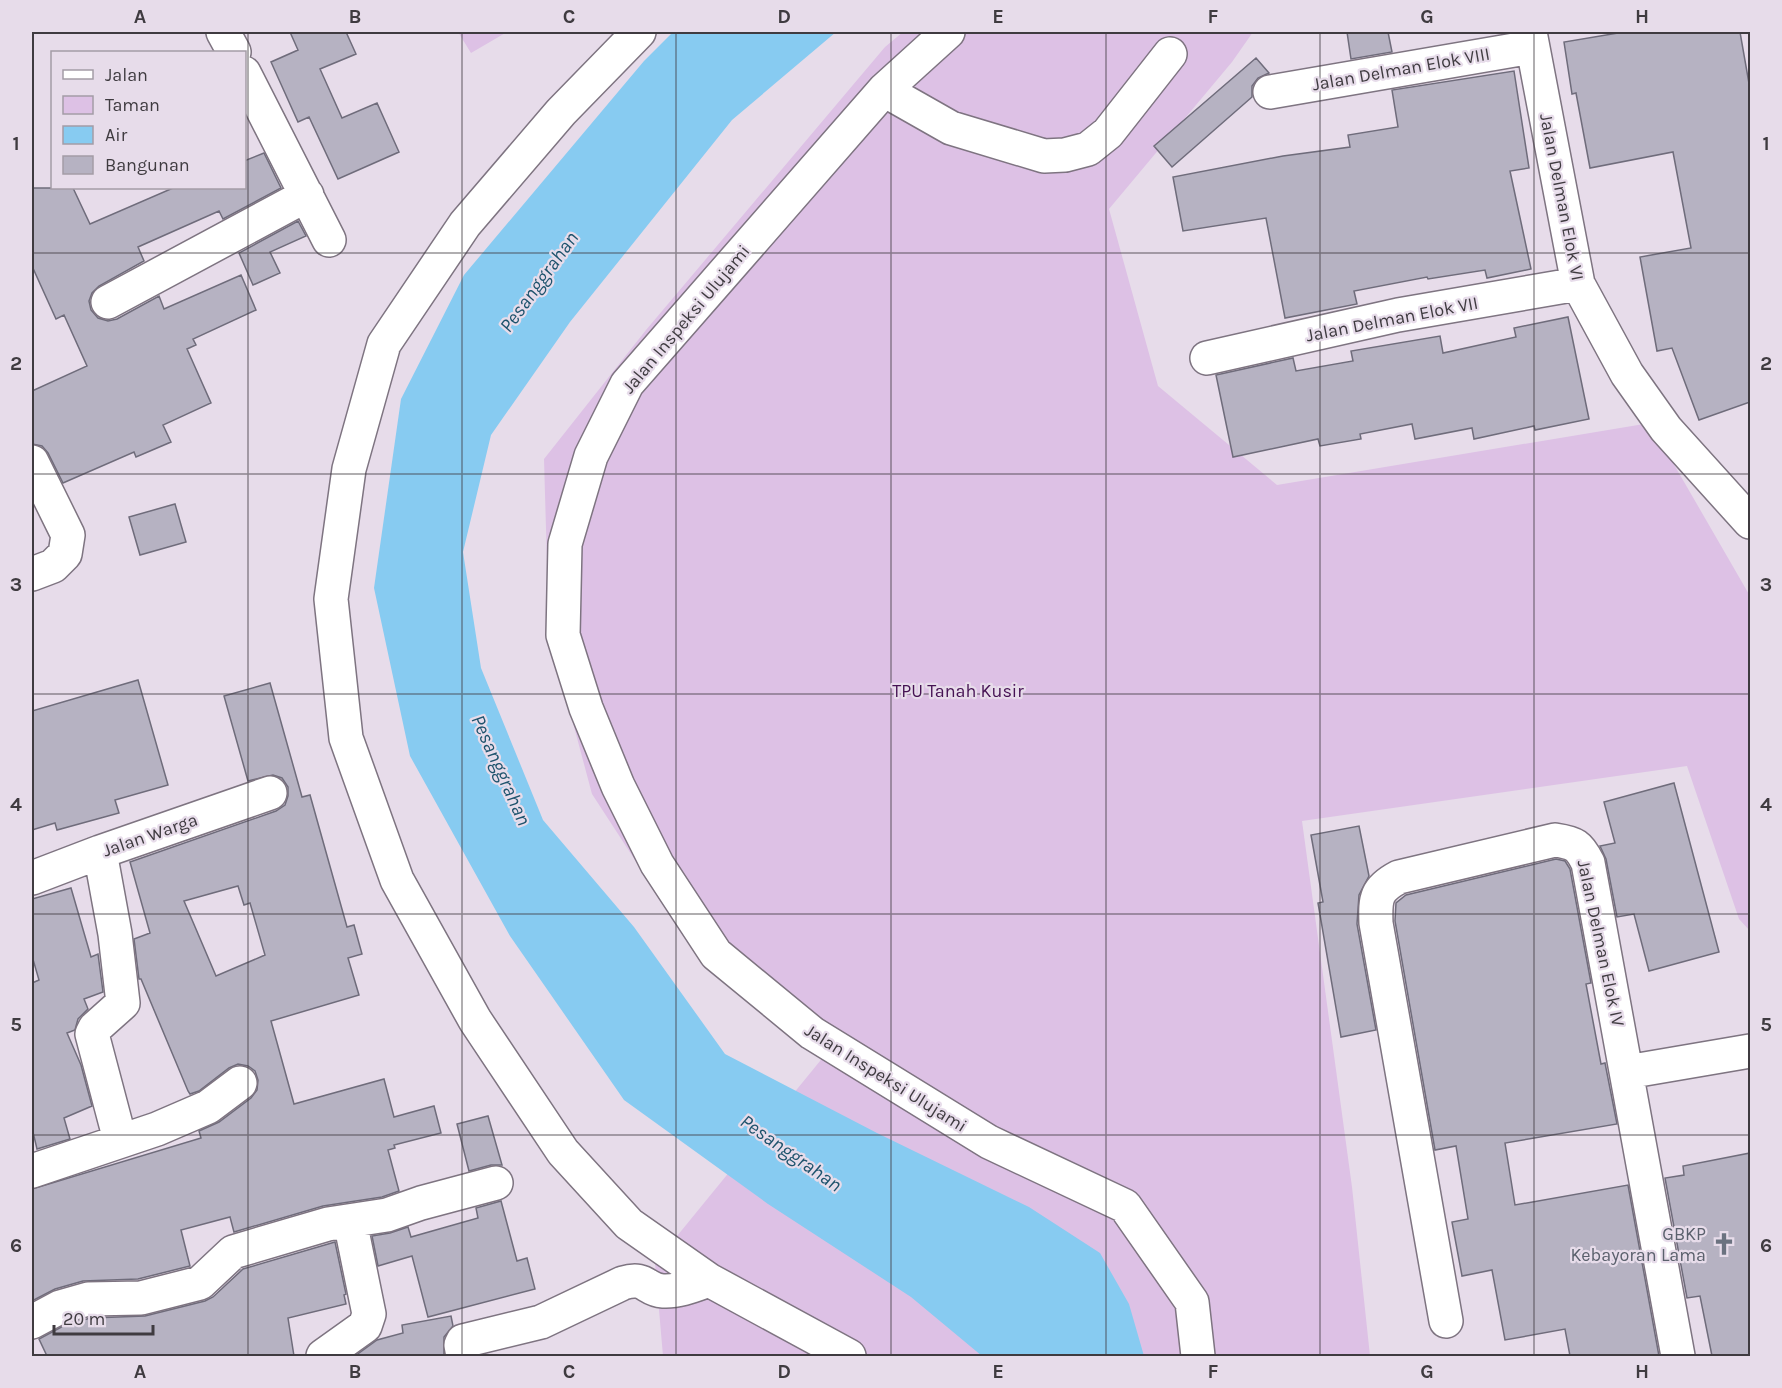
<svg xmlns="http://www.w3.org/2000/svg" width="1782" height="1388" font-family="Karla,sans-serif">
	<rect width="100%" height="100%" fill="#e7dcea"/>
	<path fill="#ddc1e5" d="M458,32H507L471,53Z
		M903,32H1253L1232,62L1109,209L1158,386L1277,485L1650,423L1750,596V931L1739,919L1687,766L1302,821L1352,1187L1370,1356H663L655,1263L829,1050L687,940L592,794L549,633L544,459L646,330L885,47Z"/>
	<path fill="#87cbf1" d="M673,32H836L732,120L570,322L491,435L463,552L481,668L543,820L634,927L725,1054L877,1133L1029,1207L1100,1253L1129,1304L1144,1356H982L911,1297L768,1204L624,1100L510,936L410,756L374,588L401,399L464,275L644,61Z"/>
	<path fill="#b6b2c2" stroke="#6f6c7b" stroke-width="1.5" fill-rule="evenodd" d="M290,32H346L356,54L320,69L342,118L377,103L399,152L338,179L309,117L298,122L271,62L298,50Z
		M1347,32H1388L1392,52L1351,59Z
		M1624,32H1740L1750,89V402L1699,420L1672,348L1657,351L1640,257L1691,248L1673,152L1590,168L1576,93L1572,94L1564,42Z
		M1256,58L1269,73L1258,78L1252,86V97L1172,167L1154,146Z
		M1514,71L1529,168L1510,171L1531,269L1487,278L1485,270L1428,279L1427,277L1354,291L1357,304L1285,318L1266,218L1183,231L1173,177L1283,156L1350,147L1348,135L1398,127L1392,90Z
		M264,153L281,188L223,219L219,211L138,247L144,261L99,286L92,293L89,301L91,310L98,318L108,321L117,319L159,296L164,309L241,275L256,310L193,339L196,345L187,349L211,403L163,425L171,442L136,457L134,452L63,483L48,453L42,446L32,444V391L87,366L64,315L56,319L32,266V188H73L90,224L173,188H244V161Z
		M298,221L306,236L270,252L280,273L253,285L239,253Z
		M1568,317L1589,419L1535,430L1534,426L1474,439L1472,428L1415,439L1412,424L1360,434L1361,439L1320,446L1318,439L1233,457L1216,375L1293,358L1296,371L1353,361L1351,351L1440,336L1443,353L1516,337L1514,328Z
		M175,504L186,542L140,555L129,517Z
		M138,680L168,785L115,800L119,813L57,830L55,823L32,830V711Z
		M270,683L302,797L310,795L347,927L354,925L362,954L348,958L359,995L271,1021L294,1104L384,1079L394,1117L434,1106L441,1133L394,1145L395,1148L388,1150L399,1191L382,1197L323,1206L234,1232L230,1217L181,1230L190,1266L138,1279L83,1281L55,1289L32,1301V1189L201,1138L199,1131L219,1122L251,1098L257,1090L258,1080L255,1071L248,1066L238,1064L229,1068L199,1091L190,1094L188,1091L141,979H139L134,939L150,933L130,862L276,811L285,805L288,796V787L282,778L273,775L248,781L224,696ZM238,886L244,905L250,903L265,955L216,976L184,901Z
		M1674,783L1719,952L1649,971L1634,914L1617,917L1606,859L1600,846L1615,843L1604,802Z
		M1359,826L1369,876L1359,895L1357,924L1376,1030L1341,1037L1318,903L1323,902L1311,835Z
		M1556,859L1565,861L1570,869L1591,983L1586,984L1601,1064L1605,1063L1617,1124L1505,1143L1515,1205L1628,1185L1659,1356H1570L1565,1329L1505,1340L1492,1270L1462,1276L1452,1222L1468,1219L1456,1146L1435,1150L1395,921L1396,903L1406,895Z
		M71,888L91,957L98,954L103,992L84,999L88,1009L78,1019L75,1030L67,1033L81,1065L92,1106L64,1118L70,1139L37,1149L32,1128V983L39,980L32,956V899Z
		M488,1116L502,1165H491L469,1171L457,1124Z
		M1750,1153V1356H1712L1700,1296L1687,1298L1665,1178L1684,1175L1683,1166Z
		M501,1201L517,1261L527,1258L535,1289L428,1317L412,1256L378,1266L372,1236L390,1233L408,1227L411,1237L478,1218L476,1208Z
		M335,1242L346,1294L344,1295L346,1304L288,1318L294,1356H47L39,1339L67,1324L91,1318L145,1316L205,1301L213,1297L243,1269Z
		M451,1316L453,1326L444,1337V1356H355L377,1340L403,1333L402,1325Z"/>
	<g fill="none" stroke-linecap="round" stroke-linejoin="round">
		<g stroke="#7e7481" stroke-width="36">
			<path id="street" d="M223,32L234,52
				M639,32L561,112L465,224L384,344L349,469L331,599L346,738L397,880L475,1020L563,1152L629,1224L709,1280L849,1356
				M948,32L884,90L627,384L591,456L565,544L563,635L586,708L618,786L657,864L716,954L812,1033L989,1142L1125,1206L1192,1302L1198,1356
				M1530,32L1578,284L1627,374L1666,429L1750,522
				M244,73L329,240
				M884,90L951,128L1044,156L1065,155L1088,149L1108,133L1170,54
				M1270,92L1532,47
				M108,302L307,195
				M1207,358L1398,315L1578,284
				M32,462L68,535L65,554L53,566L32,574
				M100,852L115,934L123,1003L95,1028L92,1034L120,1140
				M32,878L100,852L270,793
				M1627,1072L1750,1051
				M32,1171L157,1129L208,1107L240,1083
				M1446,1321L1376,923C1375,898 1376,889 1399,877L1555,840C1575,843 1579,845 1588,863L1678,1356
				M32,1322L60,1307L88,1299L141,1298L200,1283L233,1252L328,1224L387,1215L421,1203L496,1183
				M323,1356L365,1326L369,1314L350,1221
				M463,1356L461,1345L463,1341L541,1322L623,1283C647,1276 645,1290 663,1291C679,1292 695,1285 709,1280"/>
		</g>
		<use href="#street" stroke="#fff" stroke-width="33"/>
	</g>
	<path fill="none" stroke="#3f3b40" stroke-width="1.5" stroke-opacity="0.55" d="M248,32V1356M462,32V1356M676,32V1356M891,32V1356M1106,32V1356M1320,32V1356M1534,32V1356M32,253H1750M32,474H1750M32,694H1750M32,914H1750M32,1135H1750"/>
	<defs>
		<g id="church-bare" transform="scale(1.8)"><path d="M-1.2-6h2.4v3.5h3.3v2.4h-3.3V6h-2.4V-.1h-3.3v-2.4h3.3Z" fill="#6b7280" stroke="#e7dcea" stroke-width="2.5" paint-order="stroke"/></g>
	</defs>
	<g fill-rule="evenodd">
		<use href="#church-bare" x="1724" y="1244"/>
	</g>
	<g text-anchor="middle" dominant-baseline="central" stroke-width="4.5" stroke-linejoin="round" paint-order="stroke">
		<g font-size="18" fill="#3f3b40" stroke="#e7dcea">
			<text transform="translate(1401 69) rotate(-10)">Jalan Delman Elok VIII</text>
			<text transform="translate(1562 197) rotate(79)">Jalan Delman Elok VI</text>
			<text transform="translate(686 319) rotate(-50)">Jalan Inspeksi Ulujami</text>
			<text transform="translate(1392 319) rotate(-11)">Jalan Delman Elok VII</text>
			<text transform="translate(150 835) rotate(-19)">Jalan Warga</text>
			<text transform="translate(1601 943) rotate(78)">Jalan Delman Elok IV</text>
			<text transform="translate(886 1078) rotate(32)">Jalan Inspeksi Ulujami</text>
		</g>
		<g font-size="18" fill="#451253" stroke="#e7dcea">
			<text x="958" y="691">TPU Tanah Kusir</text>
		</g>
		<g font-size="18" fill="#5b616d" stroke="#e7dcea" text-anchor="end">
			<text x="1706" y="1234">GBKP<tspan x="1706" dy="21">Kebayoran Lama</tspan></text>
		</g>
		<g font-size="20" font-style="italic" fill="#1e536d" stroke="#e7dcea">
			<text transform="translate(539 282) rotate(-54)">Pesanggrahan</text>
			<text transform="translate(501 770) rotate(66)">Pesanggrahan</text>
			<text transform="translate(791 1153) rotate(35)">Pesanggrahan</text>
		</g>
	</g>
	<rect width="1782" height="1388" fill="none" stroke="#e7dcea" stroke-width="66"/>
	<rect x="51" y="51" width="195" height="138" fill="#e7dcea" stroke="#a49ca6" stroke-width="1.5"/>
	<rect x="63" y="70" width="30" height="9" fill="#ffffff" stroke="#a49ca6" stroke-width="1.5"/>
	<text x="105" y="81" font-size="18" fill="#3f3b40">Jalan</text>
	<rect x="63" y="96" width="30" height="18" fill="#ddc1e5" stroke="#a49ca6" stroke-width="1.5"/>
	<text x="105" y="111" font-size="18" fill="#3f3b40">Taman</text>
	<rect x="63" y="126" width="30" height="18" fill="#87cbf1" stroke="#a49ca6" stroke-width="1.5"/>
	<text x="105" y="141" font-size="18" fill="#3f3b40">Air</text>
	<rect x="63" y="156" width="30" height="18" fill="#b6b2c2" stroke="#a49ca6" stroke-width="1.5"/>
	<text x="105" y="171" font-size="18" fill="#3f3b40">Bangunan</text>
	<path d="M54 1325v9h99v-9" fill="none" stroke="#3f3b40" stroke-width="3"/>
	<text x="63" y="1325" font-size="18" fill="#3f3b40" stroke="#e7dcea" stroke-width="4.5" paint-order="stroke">20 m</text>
	<rect x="33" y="33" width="1716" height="1322" fill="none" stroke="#3f3b40" stroke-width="2"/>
	<g font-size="20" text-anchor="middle" font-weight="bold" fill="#3f3b40">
		<text x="140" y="23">A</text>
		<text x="355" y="23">B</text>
		<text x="569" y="23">C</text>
		<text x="784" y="23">D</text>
		<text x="998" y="23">E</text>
		<text x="1213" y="23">F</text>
		<text x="1427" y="23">G</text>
		<text x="1642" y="23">H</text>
		<text x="16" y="150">1</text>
		<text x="1766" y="150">1</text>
		<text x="16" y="370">2</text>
		<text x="1766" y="370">2</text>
		<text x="16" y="591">3</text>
		<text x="1766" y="591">3</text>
		<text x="16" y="811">4</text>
		<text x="1766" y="811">4</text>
		<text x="16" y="1031">5</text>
		<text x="1766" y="1031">5</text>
		<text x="16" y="1252">6</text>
		<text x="1766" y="1252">6</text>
		<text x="140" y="1378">A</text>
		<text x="355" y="1378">B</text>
		<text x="569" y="1378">C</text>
		<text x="784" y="1378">D</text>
		<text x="998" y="1378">E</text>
		<text x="1213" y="1378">F</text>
		<text x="1427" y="1378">G</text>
		<text x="1642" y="1378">H</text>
	</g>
</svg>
